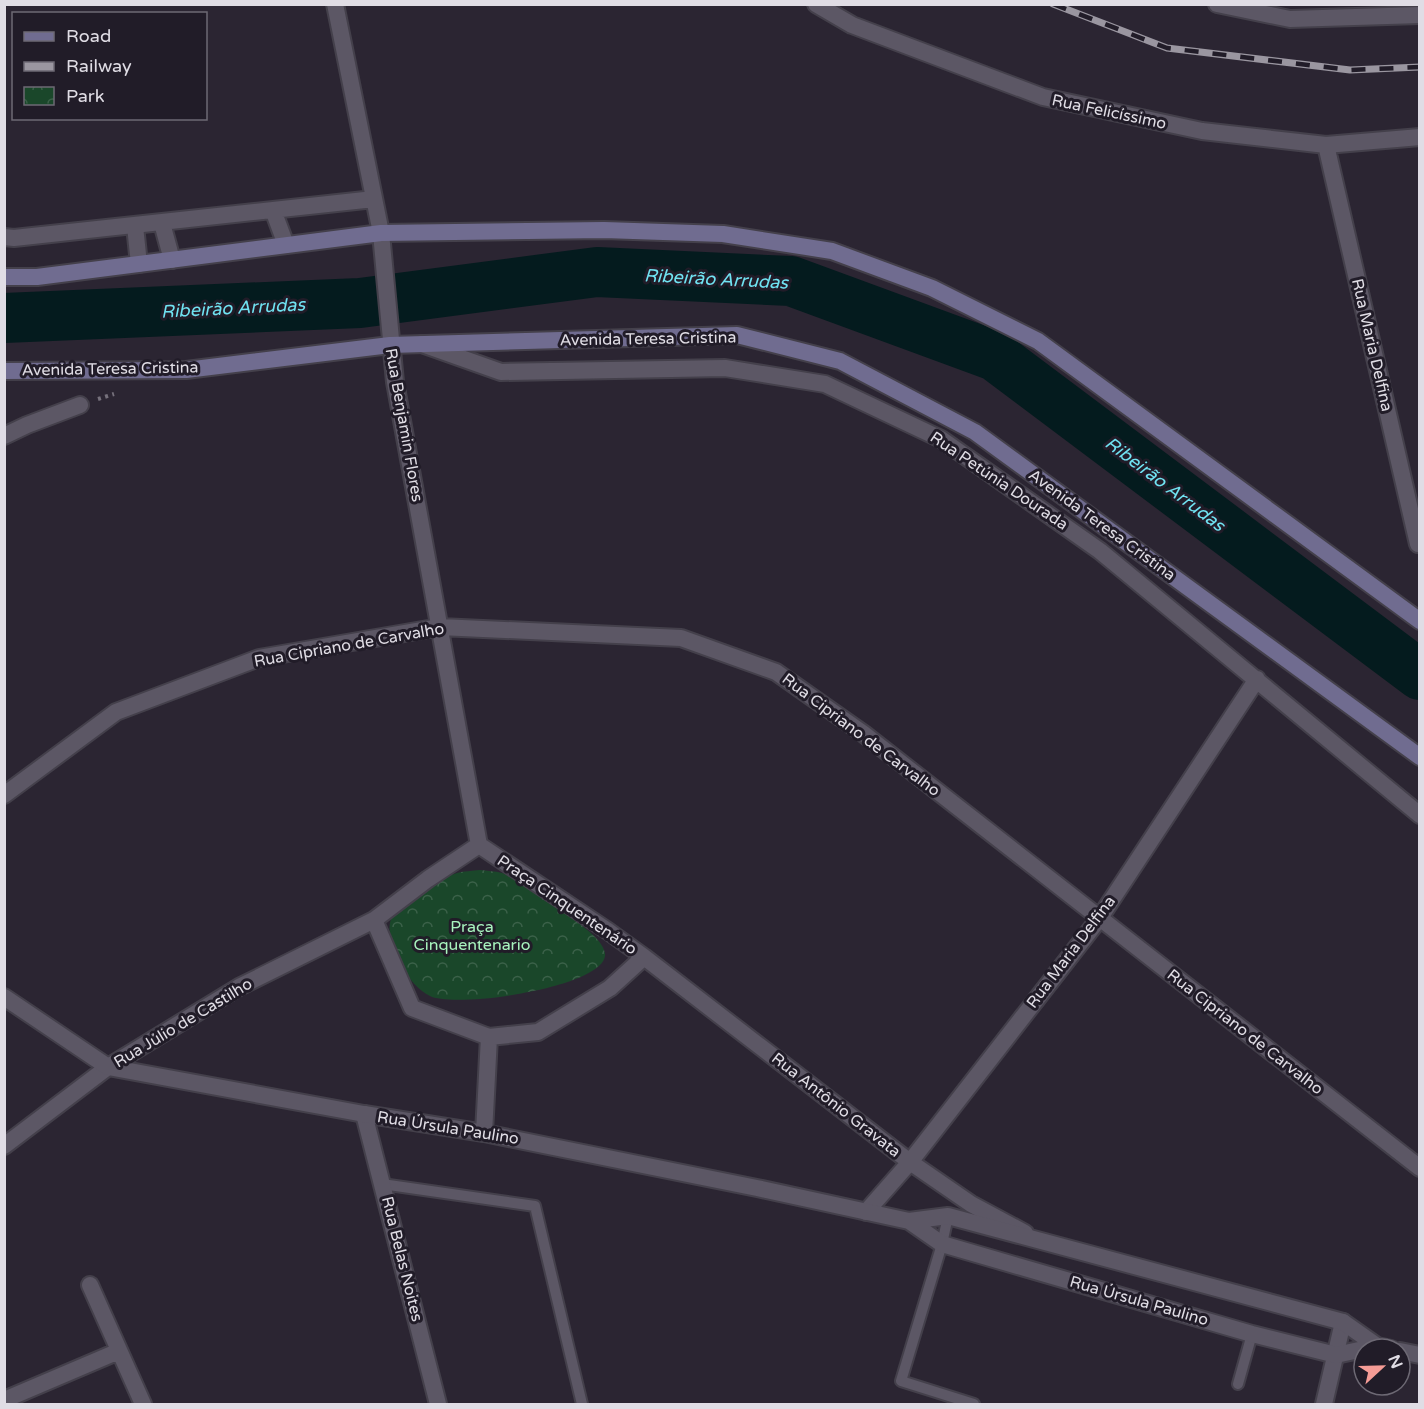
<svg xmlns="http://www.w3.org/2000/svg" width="1424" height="1409" font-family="'Varela Round',sans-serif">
	<defs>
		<pattern id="park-crowns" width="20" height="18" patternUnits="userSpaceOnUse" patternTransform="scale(1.5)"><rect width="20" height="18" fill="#1a472a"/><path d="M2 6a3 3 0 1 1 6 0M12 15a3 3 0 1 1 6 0" fill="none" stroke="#3b6149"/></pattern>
	</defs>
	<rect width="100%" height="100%" fill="#2b2532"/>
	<path fill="url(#park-crowns)" d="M480,870C487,871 495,871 502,873C528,881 551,900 571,917C581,926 602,938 605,953C610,987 455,1009 430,996C418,990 408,978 402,966C395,954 386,934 391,919C397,901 439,878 457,873C464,871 472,871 480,870Z"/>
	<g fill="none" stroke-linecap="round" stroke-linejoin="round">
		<path stroke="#041b1e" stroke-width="50" d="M4,318L360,303L597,272L791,281L995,356L1420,675"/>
		<g stroke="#44404b" stroke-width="14">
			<path id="service" d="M382,1184L535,1206L582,1404
				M948,1216L942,1244L901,1381L974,1404
				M1238,1384L1252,1334"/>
		</g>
		<g stroke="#44404b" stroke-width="20">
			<path id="minor" d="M335,4L381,233L395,382L479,845
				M816,4L852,25L1043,97L1202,131L1326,145L1420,137
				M1217,4L1290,19L1420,15
				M1326,145L1418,544
				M273,210L286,245
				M162,223L172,260
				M135,226L139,264
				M4,237L14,238L374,199
				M422,344L501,372L725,368L825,384L941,439L1100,551L1420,815
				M4,436L27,425L80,405
				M4,795L116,712L259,658L440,627L681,638L776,672L864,734L1420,1168
				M479,845L608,931L644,957L910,1162L971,1204L1025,1233
				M374,920L412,1008L489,1037L538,1032L610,988L644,957
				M364,1114L438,1404
				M484,1133L489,1037
				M4,1146L108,1067L239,987L374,920L428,879L479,845
				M866,1212L910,1162L1099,919L1257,679
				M90,1285L143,1404
				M4,1400L119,1351
				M1324,1404L1343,1322"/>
		</g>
		<g stroke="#44404b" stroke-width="20">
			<path id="tertiary" d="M4,997L108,1067L364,1114L484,1133L757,1188L909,1221L948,1216L1343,1322L1377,1346L1391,1349
				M909,1221L942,1244L1252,1334L1336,1355L1377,1346
				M1400,1351L1420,1355"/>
		</g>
		<g stroke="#44404b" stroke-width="20">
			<path id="secondary" d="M4,277H37L381,233L604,230L723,234L832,251L932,288L1038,341L1420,621
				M4,371L186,370L390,345L737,335L840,361L975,432L1420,757"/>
		</g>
		<path stroke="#76717c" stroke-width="4" stroke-dasharray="3 4.5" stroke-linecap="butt" d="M98,399L114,394"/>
		<use href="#service" stroke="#5c5765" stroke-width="10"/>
		<use href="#minor" stroke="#5c5765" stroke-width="16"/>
		<use href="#tertiary" stroke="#5c5765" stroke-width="16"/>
		<use href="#secondary" stroke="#706c90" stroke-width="16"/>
		<g stroke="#9a96a0" stroke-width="7">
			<path id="rail" d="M1053,4L1167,48L1350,70L1420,67"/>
		</g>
		<use href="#rail" stroke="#211c28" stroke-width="4.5" stroke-dasharray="14" stroke-linecap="butt"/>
	</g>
	<g text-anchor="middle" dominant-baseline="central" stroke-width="6" stroke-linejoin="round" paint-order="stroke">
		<g font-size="16" fill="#e0dde5" stroke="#211c28">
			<text transform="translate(1109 112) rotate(12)">Rua Felicíssimo</text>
			<text transform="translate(648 339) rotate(-1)">Avenida Teresa Cristina</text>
			<text transform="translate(1372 345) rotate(77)">Rua Maria Delfina</text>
			<text transform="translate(110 369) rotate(-1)">Avenida Teresa Cristina</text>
			<text transform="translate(404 425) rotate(80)">Rua Benjamin Flores</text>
			<text transform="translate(999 481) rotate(34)">Rua Petúnia Dourada</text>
			<text transform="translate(1102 525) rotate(36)">Avenida Teresa Cristina</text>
			<text transform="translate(349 645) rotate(-10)">Rua Cipriano de Carvalho</text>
			<text transform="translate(861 735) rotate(37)">Rua Cipriano de Carvalho</text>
			<text transform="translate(567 905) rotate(34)">Praça Cinquentenário</text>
			<text transform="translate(1071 952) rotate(-53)">Rua Maria Delfina</text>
			<text transform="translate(183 1023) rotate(-31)">Rua Júlio de Castilho</text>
			<text transform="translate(1245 1032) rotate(38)">Rua Cipriano de Carvalho</text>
			<text transform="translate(836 1105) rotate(38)">Rua Antônio Gravata</text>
			<text transform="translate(448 1128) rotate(9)">Rua Úrsula Paulino</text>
			<text transform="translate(402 1259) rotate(76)">Rua Belas Noites</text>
			<text transform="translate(1139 1301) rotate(16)">Rua Úrsula Paulino</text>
		</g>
		<g font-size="16" fill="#a8f4be" stroke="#211c28">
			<text x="472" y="927">Praça<tspan x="472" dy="18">Cinquentenario</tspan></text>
		</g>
		<g font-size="18" font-style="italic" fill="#70e3f2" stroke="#211c28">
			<text transform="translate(716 279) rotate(3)">Ribeirão Arrudas</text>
			<text transform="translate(233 308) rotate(-3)">Ribeirão Arrudas</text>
			<text transform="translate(1165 484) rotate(37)">Ribeirão Arrudas</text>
		</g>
	</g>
	<rect width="1424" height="1409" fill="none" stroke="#e0dde5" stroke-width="12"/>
	<rect x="12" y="12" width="195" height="108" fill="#211c28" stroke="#6d6974" stroke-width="1.5"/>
	<rect x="24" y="32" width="30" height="9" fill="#706c90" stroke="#6d6974" stroke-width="1.5"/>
	<text x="66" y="42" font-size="18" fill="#e0dde5">Road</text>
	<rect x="24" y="62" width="30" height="9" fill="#9a96a0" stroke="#6d6974" stroke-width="1.5"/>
	<text x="66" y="72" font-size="18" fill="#e0dde5">Railway</text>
	<rect x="24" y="87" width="30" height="18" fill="url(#park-crowns)" stroke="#6d6974" stroke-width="1.5"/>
	<text x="66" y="102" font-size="18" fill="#e0dde5">Park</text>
	<g transform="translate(1382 1367) rotate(68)"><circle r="28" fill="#211c28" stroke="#6d6974" stroke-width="1.5"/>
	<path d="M0-4.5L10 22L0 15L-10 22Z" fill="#f59c96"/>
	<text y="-9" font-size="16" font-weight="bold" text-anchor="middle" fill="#e0dde5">N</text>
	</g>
</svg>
